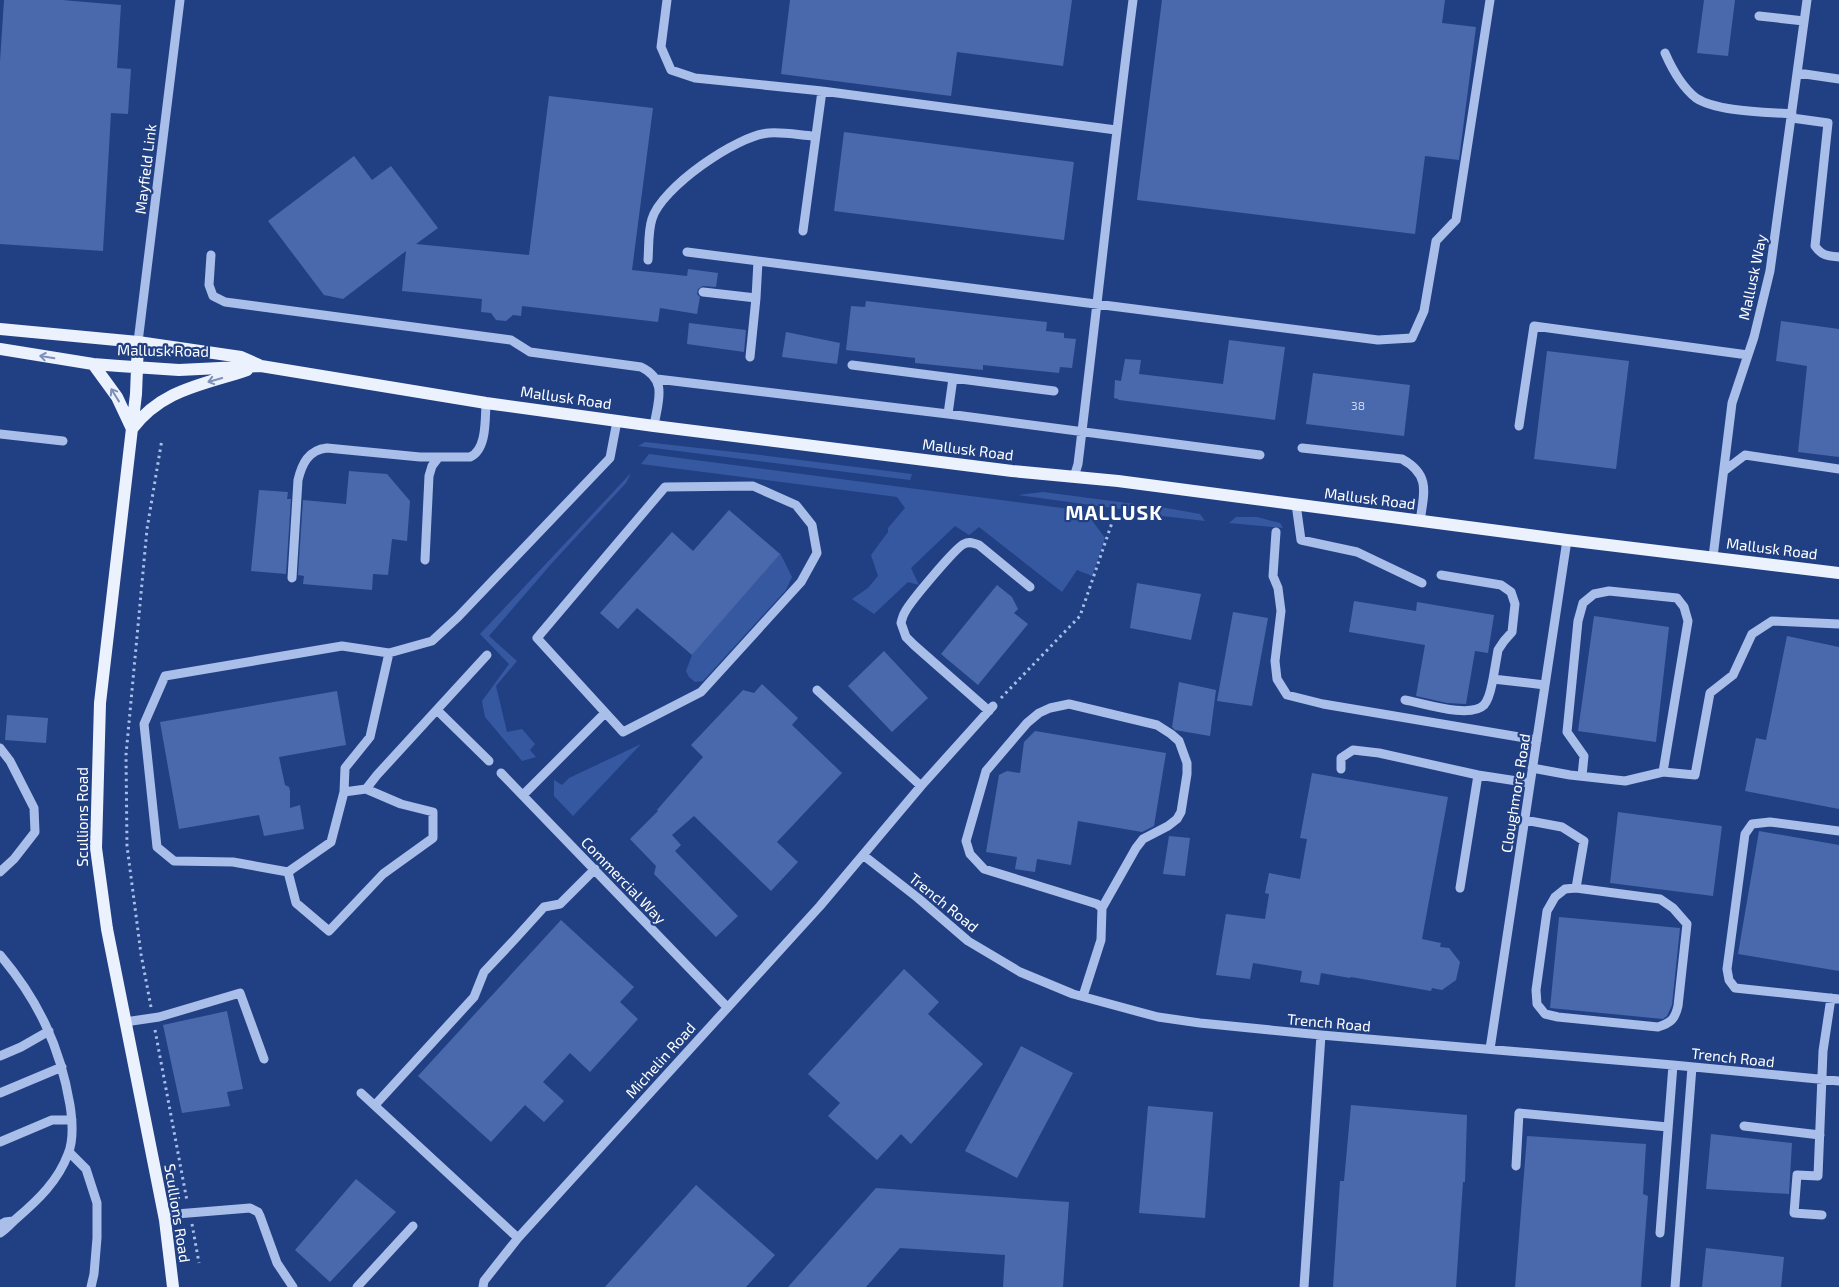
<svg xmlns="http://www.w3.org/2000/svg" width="1839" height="1287" font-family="'Exo 2',sans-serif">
	<rect width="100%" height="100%" fill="#214083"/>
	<path fill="#3558a1" d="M645,442L761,455L912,474L910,480L638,446Z
		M649,454L1085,511L1105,538L1092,576L1077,570L1062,592L979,527L969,535L955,526L911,568L919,585L908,582L874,614L852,599L868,588L878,576L871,555L888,532V528L905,508L897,497L641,464Z
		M631,473L626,483L552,563L489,636L517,661L496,686L507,732L522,729L535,744L530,750L536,757L522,761L485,717L482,701L509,664L480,634Z
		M1043,492L1135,504L1134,511L1018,495Z
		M1144,504L1200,514L1205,521L1145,514Z
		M1236,517H1257L1280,523L1283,528L1229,523Z
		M780,553L792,577L786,590L703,681L695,682L689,677L686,671L692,655Z
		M641,744L573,816L554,796V780L562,785L569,778Z"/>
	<path fill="#4a69ac" d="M4,0H62L121,5L117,68L131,69L128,114L111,113L103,251L0,244V61Z
		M790,0H1072L1063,66L957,52L951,96L781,74Z
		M1162,0H1445L1442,23L1476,27L1459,160L1425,156L1415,234L1137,200Z
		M1704,0H1735L1728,56L1697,53Z
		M549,96L653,108L632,270L687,276L688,269L718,273L716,287L703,286L698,289L697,294L700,297L697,314L660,308L658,322L522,306L521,316L513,315L506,321L496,320L491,313L481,312L482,299L402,291L406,251L343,299L324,295L268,221L354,156L372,180L391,166L438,228L416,244L529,255Z
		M844,132L1074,162L1064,240L834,211Z
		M866,301L1047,322L1046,331L1064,333V338L1076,339L1072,368L1060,367L1059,373L983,365V370L915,363V358L846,350L851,306L865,307Z
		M1781,321L1839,329V457L1798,452L1807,366L1776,361Z
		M689,323L746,330L744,352L687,344Z
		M786,332L840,343L837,364L782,357Z
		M1229,340L1285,347L1275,420L1119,400L1118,399L1114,398L1115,380L1121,381L1125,359L1141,360L1139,374L1223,384Z
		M1547,351L1629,361L1616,469L1534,459Z
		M1313,373L1410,385L1404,436L1306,424Z
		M349,471L387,474L410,501L407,541L392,539L388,575L373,574L372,590L303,584L304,576L298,575L303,500L346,504Z
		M259,490L288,492L287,499H291L286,574L251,571Z
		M729,510L780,554L692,655L637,608L618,629L600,613L672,532L693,551Z
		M1137,583L1201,594L1191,640L1130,628Z
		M997,585L1012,597L1018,609L1014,613L1028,624L978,685L941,654Z
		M1354,601L1416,611L1417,602L1494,615L1488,653L1475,651L1466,704L1447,703L1416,696L1425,645L1349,632Z
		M1233,612L1268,618L1252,706L1217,701Z
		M1594,616L1669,627L1656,742L1578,731Z
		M1787,636L1839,647V809L1745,791L1756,738L1766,740Z
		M884,651L928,698L892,732L848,686Z
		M1179,682L1216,690L1210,736L1175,730L1172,727Z
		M762,684L798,718L792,725L842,773L777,842L798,862L771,891L694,816L672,835L681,845L675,851L738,916L716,937L654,874L656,866L630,839L658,811L657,810L703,757L691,745L743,690L754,693Z
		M337,691L346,745L279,757L285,785L289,787L290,791V808L300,805L304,829L264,836L259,815L179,829L160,722Z
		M7,715L48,718L46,743L5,740Z
		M1035,731L1166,753L1154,826L1142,832L1078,821L1071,865L1037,859L1035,872L1015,869L1017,857L986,852L999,775L1007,771L1020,773L1024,742Z
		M1312,773L1448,797L1422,939L1441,943L1440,947L1449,948L1460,962L1456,980L1442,990L1432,988L1431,991L1351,977L1350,978L1321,973L1319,985L1300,982L1302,971L1253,963L1250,979L1216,975L1226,914L1265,919L1269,894L1265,893L1269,873L1300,879L1307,839L1300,838Z
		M1618,812L1722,826L1713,896L1610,883Z
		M1759,831L1839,845V971L1738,954Z
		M1169,836L1190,838L1185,876L1163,874Z
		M1559,917L1680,928L1672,1005L1667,1016L1663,1019L1550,1008Z
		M561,920L634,987L620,1002L638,1019L590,1072L570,1053L543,1082L564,1101L544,1122L525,1105L491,1142L418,1076Z
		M904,969L939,1002L928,1014L983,1064L911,1144L901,1134L877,1160L828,1116L840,1103L808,1074Z
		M227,1011L243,1089L227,1092L230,1106L182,1113L163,1025Z
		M1021,1046L1073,1073L1017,1178L965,1151Z
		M1351,1105L1467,1115L1465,1182H1463L1456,1287H1333L1340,1181H1344Z
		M1148,1106L1213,1112L1205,1218L1139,1213Z
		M1711,1134L1792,1143L1789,1194L1706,1189Z
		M1527,1136L1646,1144L1643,1194L1648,1196L1641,1287H1515Z
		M356,1179L396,1212L330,1282L295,1250Z
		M696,1185L775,1255L746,1287H605Z
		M876,1188L1069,1202L1063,1287H1003L1005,1255L900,1248L866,1287H788Z
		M1706,1248L1784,1257L1781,1287H1702Z"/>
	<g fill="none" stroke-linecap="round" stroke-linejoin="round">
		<path stroke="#a9bee9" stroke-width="3" stroke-dasharray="2.5 4" stroke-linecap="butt" d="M1001,698L1080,616L1115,514
			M151,1007L141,954L127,846L126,755L147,529L162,439
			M155,1030L187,1201
			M192,1224L199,1263"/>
		<path stroke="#a9bee9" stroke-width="9" d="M667,0L661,47L671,70L695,78L822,91L1116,130
			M1759,16L1804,21
			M1665,53C1672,69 1682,87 1696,98C1717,112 1767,112 1792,114
			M1798,73L1839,79
			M1792,118L1828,123L1815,246C1822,256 1828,256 1839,257
			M803,231L822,91
			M687,252L1378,340L1412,338L1424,311L1436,241L1456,220L1490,0
			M211,255L209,285L213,296L225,302L511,340L530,352L641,367C668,380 658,401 654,426
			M648,260C649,247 648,231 652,219C661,188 737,135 769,133C783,132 800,135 814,136
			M703,292L756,298
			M138,342L180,0
			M750,357L756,298L758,261
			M852,365L1054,391
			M657,379L948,414L1260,455
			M948,414L953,378
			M1519,426L1534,326L1748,355
			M0,434L63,441
			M1302,448L1402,459C1431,475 1424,493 1420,521
			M1724,471L1745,455L1839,469
			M1074,477L1078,464C1097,310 1113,155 1133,0
			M753,486L796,505L812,525L817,553L801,582L701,692L623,732L537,638L665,487Z
			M1296,504L1301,540L1357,552L1422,583
			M1276,532L1273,576L1278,588L1281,611L1275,661L1277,679L1287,695L1323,704L1537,740
			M1713,557L1732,403L1754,337L1770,271L1807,0
			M425,560L429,476L432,466L438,458
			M1441,575L1501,585L1511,592L1515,604L1512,632L1504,641L1498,650L1493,679L1545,685
			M292,578L298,480C302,464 308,450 327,448L420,457H470C487,450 485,419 486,403
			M389,653L370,737L345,768L344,792L331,842L288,872L233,862L174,861L157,847L144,724L165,676L342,646L389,653L432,641L458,617L610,458L617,421
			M817,690L921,786
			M1405,700C1423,703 1470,719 1484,705C1490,698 1491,688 1493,679
			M437,710L489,761
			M989,711L914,645L906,637L901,623C902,619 903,615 905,612C910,602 956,547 964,544C969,541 973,543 979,545L1030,587
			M0,748L10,761L34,808L35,832L14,859L0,872
			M1532,768L1570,775L1625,781L1663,772L1688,621L1684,607L1677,598L1609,591L1594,594L1583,603L1578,621L1567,732L1584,756L1582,776
			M1341,769V758L1353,750L1379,753L1478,775
			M1663,772L1695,775L1710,693L1733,675L1752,634L1772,621L1839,624
			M501,773L727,1007
			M366,789L377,775L487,655
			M523,795L605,713
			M1524,820L1562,827L1584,841L1576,888L1660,899L1673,908L1687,924L1678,1006C1675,1019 1671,1023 1658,1027L1558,1017L1545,1014L1537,1004L1536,990L1547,911L1555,897L1565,889L1576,888
			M1839,831L1770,822L1752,824L1745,834L1727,969L1729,980L1735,988L1839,999
			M863,855L918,898L968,941L1020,972L1073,994L1158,1017L1200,1023L1321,1035L1673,1065L1839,1081
			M288,872L296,903L329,931L383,874L433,838V812L401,804L366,789L344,792
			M1460,888L1478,775L1530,783
			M0,955C38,1000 60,1046 70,1105C72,1118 74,1140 68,1154C58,1181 38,1200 17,1218C11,1223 7,1229 0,1233
			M1083,996L1101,940L1102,908L1097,904L984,869L970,854L966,841L986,771L1027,723L1039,713L1050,708L1069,704L1157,725L1171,734L1179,741L1187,763V774L1181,812L1177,819L1168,826L1143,839L1136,848L1102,908
			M125,1022L159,1017L240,993L264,1059
			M1490,1049L1567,540
			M0,1056L21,1047L49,1031
			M0,1093L62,1067
			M361,1093L518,1238
			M375,1105L474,997L484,972L515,939L544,907L560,904L595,869
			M1744,1126L1820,1135
			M0,1142L52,1120H72
			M69,1152L86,1169L97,1203V1238L94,1274L91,1287
			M1516,1166L1519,1113L1668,1127
			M164,1215L250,1208L258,1212L260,1216L277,1263L293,1287
			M1822,1215L1794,1213L1797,1175L1818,1176L1823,1051L1831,998
			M0,1225L5,1222L13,1221
			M1660,1233L1673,1065
			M357,1287L413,1226
			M483,1287L484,1281L518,1238L820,906L921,786L993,706
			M1304,1287L1321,1035
			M1675,1287L1692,1067"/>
		<path stroke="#ecf1fe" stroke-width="12" d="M0,329L138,342L241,357L259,365
			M138,342L136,394L100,703L96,848L107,929L165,1220L173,1287
			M0,349L93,364L119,366L179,370L261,366L486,403L654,426L1012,471L1118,481L1567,540L1839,573
			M93,364L117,397L132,429
			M132,429C162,389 203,385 247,370"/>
	</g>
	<defs><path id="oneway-shaft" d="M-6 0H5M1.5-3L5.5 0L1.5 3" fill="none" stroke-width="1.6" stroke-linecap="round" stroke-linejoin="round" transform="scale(1.25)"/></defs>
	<g stroke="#7c90ba">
		<use href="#oneway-shaft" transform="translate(47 357) rotate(-171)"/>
		<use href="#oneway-shaft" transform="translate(215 380) rotate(164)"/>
		<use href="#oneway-shaft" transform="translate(115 395) rotate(-122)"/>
	</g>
	<g text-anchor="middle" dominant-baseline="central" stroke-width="4.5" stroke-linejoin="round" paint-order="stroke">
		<g font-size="12" fill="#d2daea">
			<text x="1358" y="405">38</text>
		</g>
		<g font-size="15" fill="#fff" stroke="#214083">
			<text transform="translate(145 169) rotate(-83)">Mayfield Link</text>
			<text transform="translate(1752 277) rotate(-78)">Mallusk Way</text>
			<text transform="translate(163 350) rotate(1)">Mallusk Road</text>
			<text transform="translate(566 397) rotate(8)">Mallusk Road</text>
			<text transform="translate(968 449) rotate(7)">Mallusk Road</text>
			<text transform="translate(1370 498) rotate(7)">Mallusk Road</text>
			<text transform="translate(1772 548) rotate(7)">Mallusk Road</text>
			<text transform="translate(1515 793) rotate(-81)">Cloughmore Road</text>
			<text transform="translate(82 817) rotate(-90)">Scullions Road</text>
			<text transform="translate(624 880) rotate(46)">Commercial Way</text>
			<text transform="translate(944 902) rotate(39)">Trench Road</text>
			<text transform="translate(1329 1022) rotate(5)">Trench Road</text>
			<text transform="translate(1733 1057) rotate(6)">Trench Road</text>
			<text transform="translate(660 1060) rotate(-48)">Michelin Road</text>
			<text transform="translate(178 1213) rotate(81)">Scullions Road</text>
		</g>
		<g font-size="20" font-weight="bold" letter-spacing="1" fill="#fff" stroke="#214083">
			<text x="1114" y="512">MALLUSK</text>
		</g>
	</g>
</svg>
